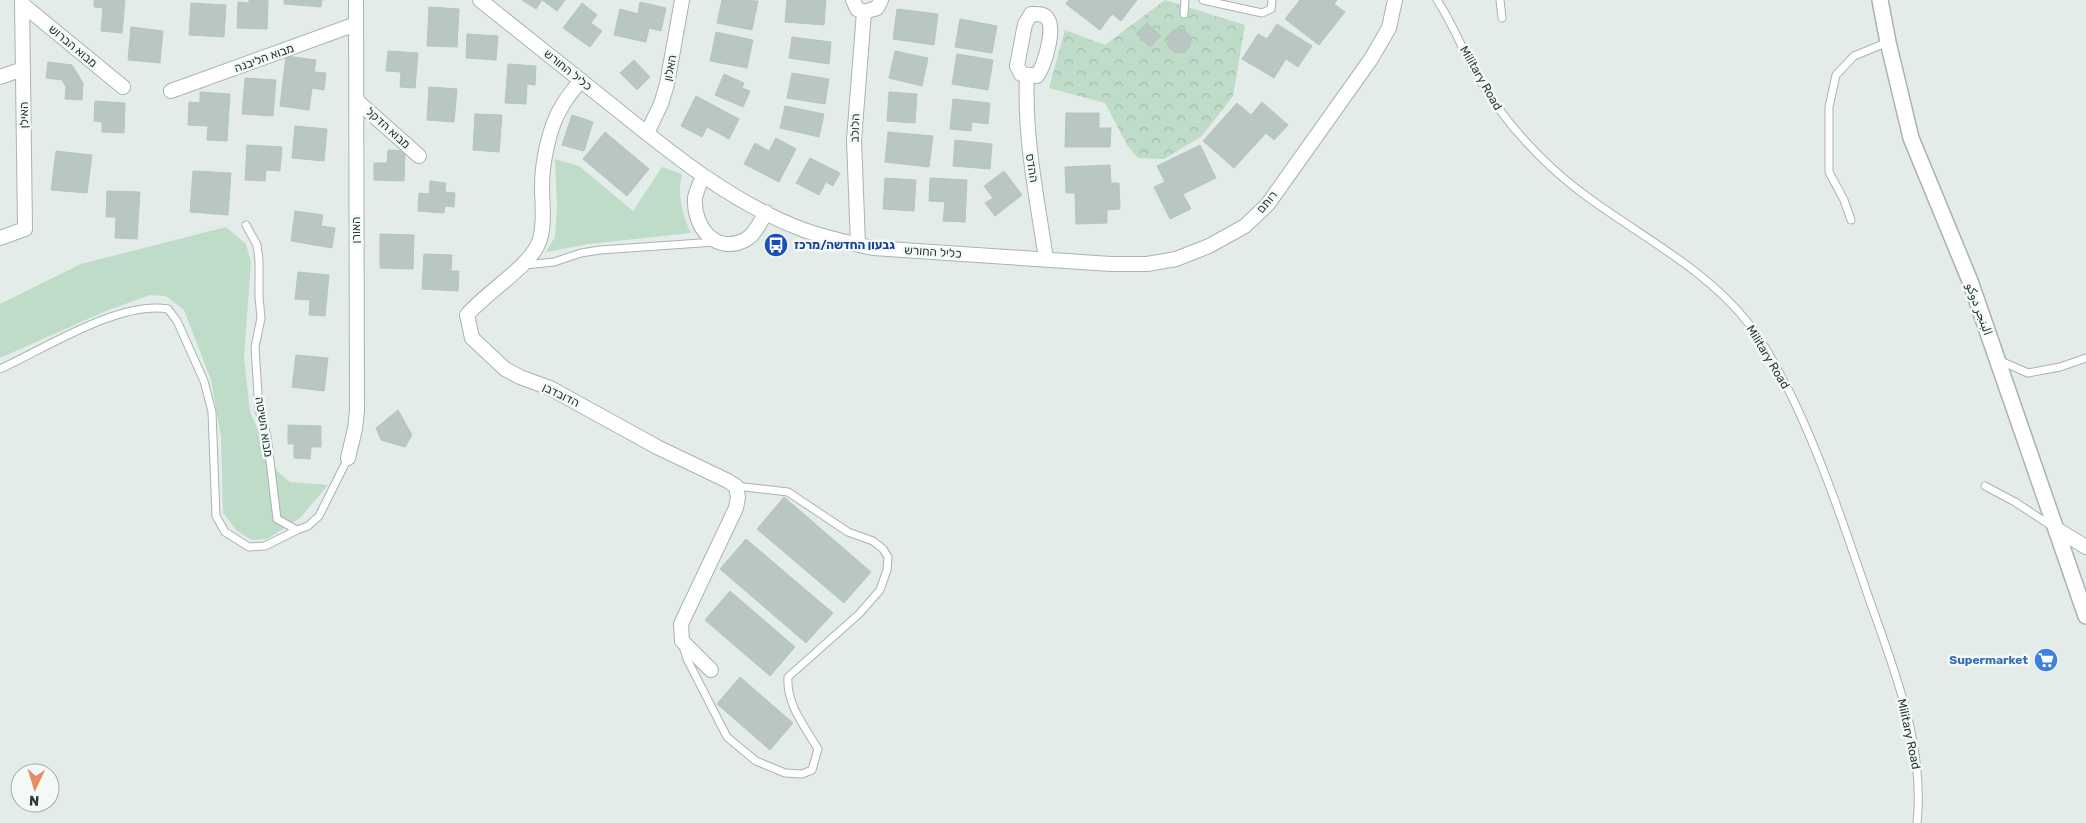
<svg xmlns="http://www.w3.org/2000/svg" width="2086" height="823" font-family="Rubik,'Noto Sans Arabic',Heebo,sans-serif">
	<defs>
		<pattern id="forest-crowns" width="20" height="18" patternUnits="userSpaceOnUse" patternTransform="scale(1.25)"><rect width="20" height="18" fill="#bedcc7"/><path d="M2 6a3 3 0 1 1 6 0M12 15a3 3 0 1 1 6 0" fill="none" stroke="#a3beac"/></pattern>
	</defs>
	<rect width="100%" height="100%" fill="#e4ece9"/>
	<path fill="#bedcc7" d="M555,159L579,166L633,211L662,167L682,174C677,194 682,215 691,233L589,244L546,252L555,237L557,208Z
		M226,227L246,244L251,262L244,358L250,412L277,471L290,482L328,485L300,518L267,539L252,540L237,531L223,513L221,437L211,380L184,310L166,296L150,295L106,311L0,358V304L81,264Z"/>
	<path fill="url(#forest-crowns)" d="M1165,0L1245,25L1233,96L1202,136L1164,159L1138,158L1127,145L1105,103L1049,88L1065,30L1105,45Z"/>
	<path fill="#b9c7c2" stroke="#b6c5c0" d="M94,0H125L122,33L101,31L103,8L94,7Z
		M249,0H268L267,29L237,28L238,2L249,3Z
		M284,0H322L321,7L284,4Z
		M522,0H565L557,11L542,0L536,9Z
		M722,0L758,1L752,30L717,23Z
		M787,0H826L824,25L785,22Z
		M1069,0H1137L1121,21L1112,14L1100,30L1066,4Z
		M1300,0H1337L1334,4L1345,12L1319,45L1285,19Z
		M640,2L666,8L661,31L649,28L646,42L614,35L620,9L638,14Z
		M191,3L226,5L224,37L189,35Z
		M582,3L597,15L591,23L602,31L590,47L563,28Z
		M429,7L459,9L457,47L427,46Z
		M897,9L938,14L934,45L893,39Z
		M960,19L997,26L992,53L955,47Z
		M1147,23L1161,36L1150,47L1136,34Z
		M1277,24L1312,46L1298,67L1286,59L1274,78L1242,59L1258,34L1267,39Z
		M131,27L163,31L160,63L128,60Z
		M1167 41a12 12 0 1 1 24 0a12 12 0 1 1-24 0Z
		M716,32L753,40L747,68L710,61Z
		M467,34L498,36L496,60L466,58Z
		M792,37L831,42L829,64L789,58Z
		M388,51L418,53L415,88L400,87L401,72L386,71Z
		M895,51L928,58L922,86L889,78Z
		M957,54L993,60L988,90L952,84Z
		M286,56L316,60L314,72L326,73L324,90L312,88L309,110L280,106Z
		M634,60L650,77L637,90L620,73Z
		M48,62L72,65L83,83L82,100L65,99L66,87L62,80L46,78Z
		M508,64L536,66L535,85L527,84L526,104L505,103Z
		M792,73L829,79L825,104L787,98Z
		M724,74L744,83L742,88L750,91L743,107L715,95Z
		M245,78L276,80L273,116L242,114Z
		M429,87L457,89L454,122L427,120Z
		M200,92L230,94L227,141L207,140L208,126L188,125L189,102L200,103Z
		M889,92L917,94L915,123L887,121Z
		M696,96L739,119L729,139L707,127L702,137L681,126Z
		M953,99L990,103L988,124L972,122L971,131L950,129Z
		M95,101L125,103L124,133L102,132V122L94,121Z
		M1262,102L1288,125L1274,140L1266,133L1234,168L1203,141L1237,103L1251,115Z
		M785,106L824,114L819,137L780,128Z
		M1066,113H1099V128H1111L1110,147H1065Z
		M475,114L502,115L499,152L473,150Z
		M572,115L593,122L584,151L562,145Z
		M295,126L327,129L324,161L292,158Z
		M605,132L649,169L627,196L583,159Z
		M888,132L933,136L929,167L885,162Z
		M776,138L796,149L779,182L744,164L755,143L769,151Z
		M955,140L992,144L990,169L953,166Z
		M247,145L282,147L280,171L266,170L265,181L245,180Z
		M1200,145L1216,178L1183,194L1191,209L1170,219L1154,187L1165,182L1157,166Z
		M388,150L405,151L404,181L374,180V163H387Z
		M56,151L92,155L87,193L51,190Z
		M810,158L840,173L833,186L826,182L819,195L796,183Z
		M1110,165L1111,183H1119L1120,209L1107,210V223L1076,224L1075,193H1066L1065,167Z
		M193,171L231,173L228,215L190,212Z
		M1004,171L1022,195L995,216L985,203L993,198L984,186Z
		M885,178L916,180L914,211L883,209Z
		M930,178L967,180L965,222L943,221L945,202L929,201Z
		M430,181L446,183L445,192L455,193L454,207L445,206L444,213L418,211L419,193L429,194Z
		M107,191L140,192L137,239L115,238L116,217H106Z
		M295,211L323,215L321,226L335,228L332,248L291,241Z
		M380,234L414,235L413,269L380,268Z
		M424,254L452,255L451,271H459L458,291L422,289Z
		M298,272L329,275L325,316L309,315L310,300L295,299Z
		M296,355L328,358L324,391L292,387Z
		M398,410L412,435L405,447L381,440L376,428Z
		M288,425L321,426V447H311L310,459L294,458V444H288Z
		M784,497L871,572L844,603L757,529Z
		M746,539L833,613L806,643L720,569Z
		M730,591L795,647L770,676L705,620Z
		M740,677L793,723L770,750L717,704Z"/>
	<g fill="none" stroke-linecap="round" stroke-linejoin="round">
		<g stroke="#a7b4b0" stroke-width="9">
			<path id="service" d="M1203,0L1262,13L1271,9L1272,0
				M1437,0C1452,22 1461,47 1474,70C1494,107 1521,139 1551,167C1613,225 1696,256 1749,324C1766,346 1779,372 1792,397C1820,455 1841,517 1862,578C1888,656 1926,738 1917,823
				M1500,0L1502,18
				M1184,14L1185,0
				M1851,220L1844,200L1829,172V107L1836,75L1854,56L1888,42
				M246,225L257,245L259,260V297L261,318L255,347L259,410L267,436L277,519L297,530L308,526L319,516L348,458
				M525,265L554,262L581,253L600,250L715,242
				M1998,360L2028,373L2060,367L2086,358
				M0,369C44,349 120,300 168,309L177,321L204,381L212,412L216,516L225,532L249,547L265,546L297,530
				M1985,486L2015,502L2053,527
				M683,646L687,659L727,737L756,761L785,773L802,774L812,770L818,749C805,727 786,704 788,677L859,614L880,590L887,570L888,557L883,549L873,541L848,532L788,492L736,486"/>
		</g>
		<g stroke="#a7b4b0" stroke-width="16">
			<path id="minor" d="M480,0C526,37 573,74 619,111C676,157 734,204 804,230C826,238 850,243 873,248L1111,264H1147L1176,259L1209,246L1245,226L1268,204L1371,59L1389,28L1395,0
				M853,0L857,9L864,12L877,8L881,0
				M22,4L123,87
				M1031,14C1037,14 1043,13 1047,18C1056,29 1044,66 1037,76L1021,74L1017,66L1025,24Z
				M1027,76C1024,137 1037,198 1046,259
				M0,77L23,69
				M581,80C574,89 566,98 561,108C549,127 542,164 542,186C542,202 545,223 540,239C533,265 486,292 467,315L472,338L505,369L520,377L550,388L657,447L728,481L736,486L738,497L736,508L681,624L682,641L711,670
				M171,91L356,24
				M356,100L419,156
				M647,133L661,104L667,84L682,0
				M703,176C701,182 696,191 695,198C693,226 715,255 745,240C755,235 761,221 766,212
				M0,238L25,229L22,0
				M858,244L854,140L864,12
				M348,458L355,429L357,411L356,0
				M2058,530L2086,547"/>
		</g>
		<g stroke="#a7b4b0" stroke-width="18">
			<path id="tertiary" d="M1880,0L1888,42L1911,138L1970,281L2086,616"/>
		</g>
		<use href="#service" stroke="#fff" stroke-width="7"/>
		<use href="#minor" stroke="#fff" stroke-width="14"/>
		<use href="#tertiary" stroke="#fff" stroke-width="15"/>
	</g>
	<defs>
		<g id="bus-disc" transform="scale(1.25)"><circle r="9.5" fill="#1a4fb4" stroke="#f4f9f7"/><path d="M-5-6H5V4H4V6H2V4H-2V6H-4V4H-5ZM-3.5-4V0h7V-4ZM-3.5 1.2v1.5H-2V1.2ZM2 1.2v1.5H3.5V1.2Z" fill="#fff"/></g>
		<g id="supermarket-disc" transform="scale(1.25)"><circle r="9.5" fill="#3f7fe0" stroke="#f4f9f7"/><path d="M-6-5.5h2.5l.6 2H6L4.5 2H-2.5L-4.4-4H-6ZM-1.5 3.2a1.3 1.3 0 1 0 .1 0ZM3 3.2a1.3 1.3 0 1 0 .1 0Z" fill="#fff"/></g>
	</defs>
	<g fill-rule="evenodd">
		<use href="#bus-disc" x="776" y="245"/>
		<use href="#supermarket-disc" x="2046" y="660"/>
	</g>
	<g text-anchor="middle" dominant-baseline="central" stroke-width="5" stroke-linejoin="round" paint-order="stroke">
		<g font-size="12" fill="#243c37" stroke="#f4f9f7">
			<text transform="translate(73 46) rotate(40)">מבוא הברוש</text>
			<text transform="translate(264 58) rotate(-20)">מבוא הליבנה</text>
			<text transform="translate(670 68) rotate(-79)">האלון</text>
			<text transform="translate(568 70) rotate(39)">כליל החורש</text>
			<text transform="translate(1481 78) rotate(60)">Military Road</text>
			<text transform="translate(24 115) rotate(-91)">האילן</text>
			<text transform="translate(388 128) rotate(42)">מבוא הדקל</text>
			<text transform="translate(855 128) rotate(-88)">הלולב</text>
			<text transform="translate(1032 168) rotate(81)">ההדס</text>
			<text transform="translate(1267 202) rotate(-50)">רותם</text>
			<text transform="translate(356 230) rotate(-90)">האורן</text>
			<text transform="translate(933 252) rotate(4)">כליל החורש</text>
			<text transform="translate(1979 309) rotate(70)">البنجر دوكو</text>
			<text transform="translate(1768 357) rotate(59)">Military Road</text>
			<text transform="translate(561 395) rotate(26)">הדובדבן</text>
			<text transform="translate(264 427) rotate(81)">מבוא השיטה</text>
			<text transform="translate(1909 734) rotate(78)">Military Road</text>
		</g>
		<g font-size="12" font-weight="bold" fill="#164399" stroke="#f4f9f7" text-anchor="start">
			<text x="794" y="245">גבעון החדשה/מרכז</text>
		</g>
		<g font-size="12" font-weight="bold" fill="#366cbe" stroke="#f4f9f7" text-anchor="end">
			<text x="2028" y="660">Supermarket</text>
		</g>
	</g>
	<g transform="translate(35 788) rotate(184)"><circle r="24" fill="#f4f9f7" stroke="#a1adaa"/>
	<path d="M0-4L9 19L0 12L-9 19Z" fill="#e88b66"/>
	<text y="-8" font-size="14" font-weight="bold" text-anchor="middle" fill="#243c37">N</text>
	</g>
</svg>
